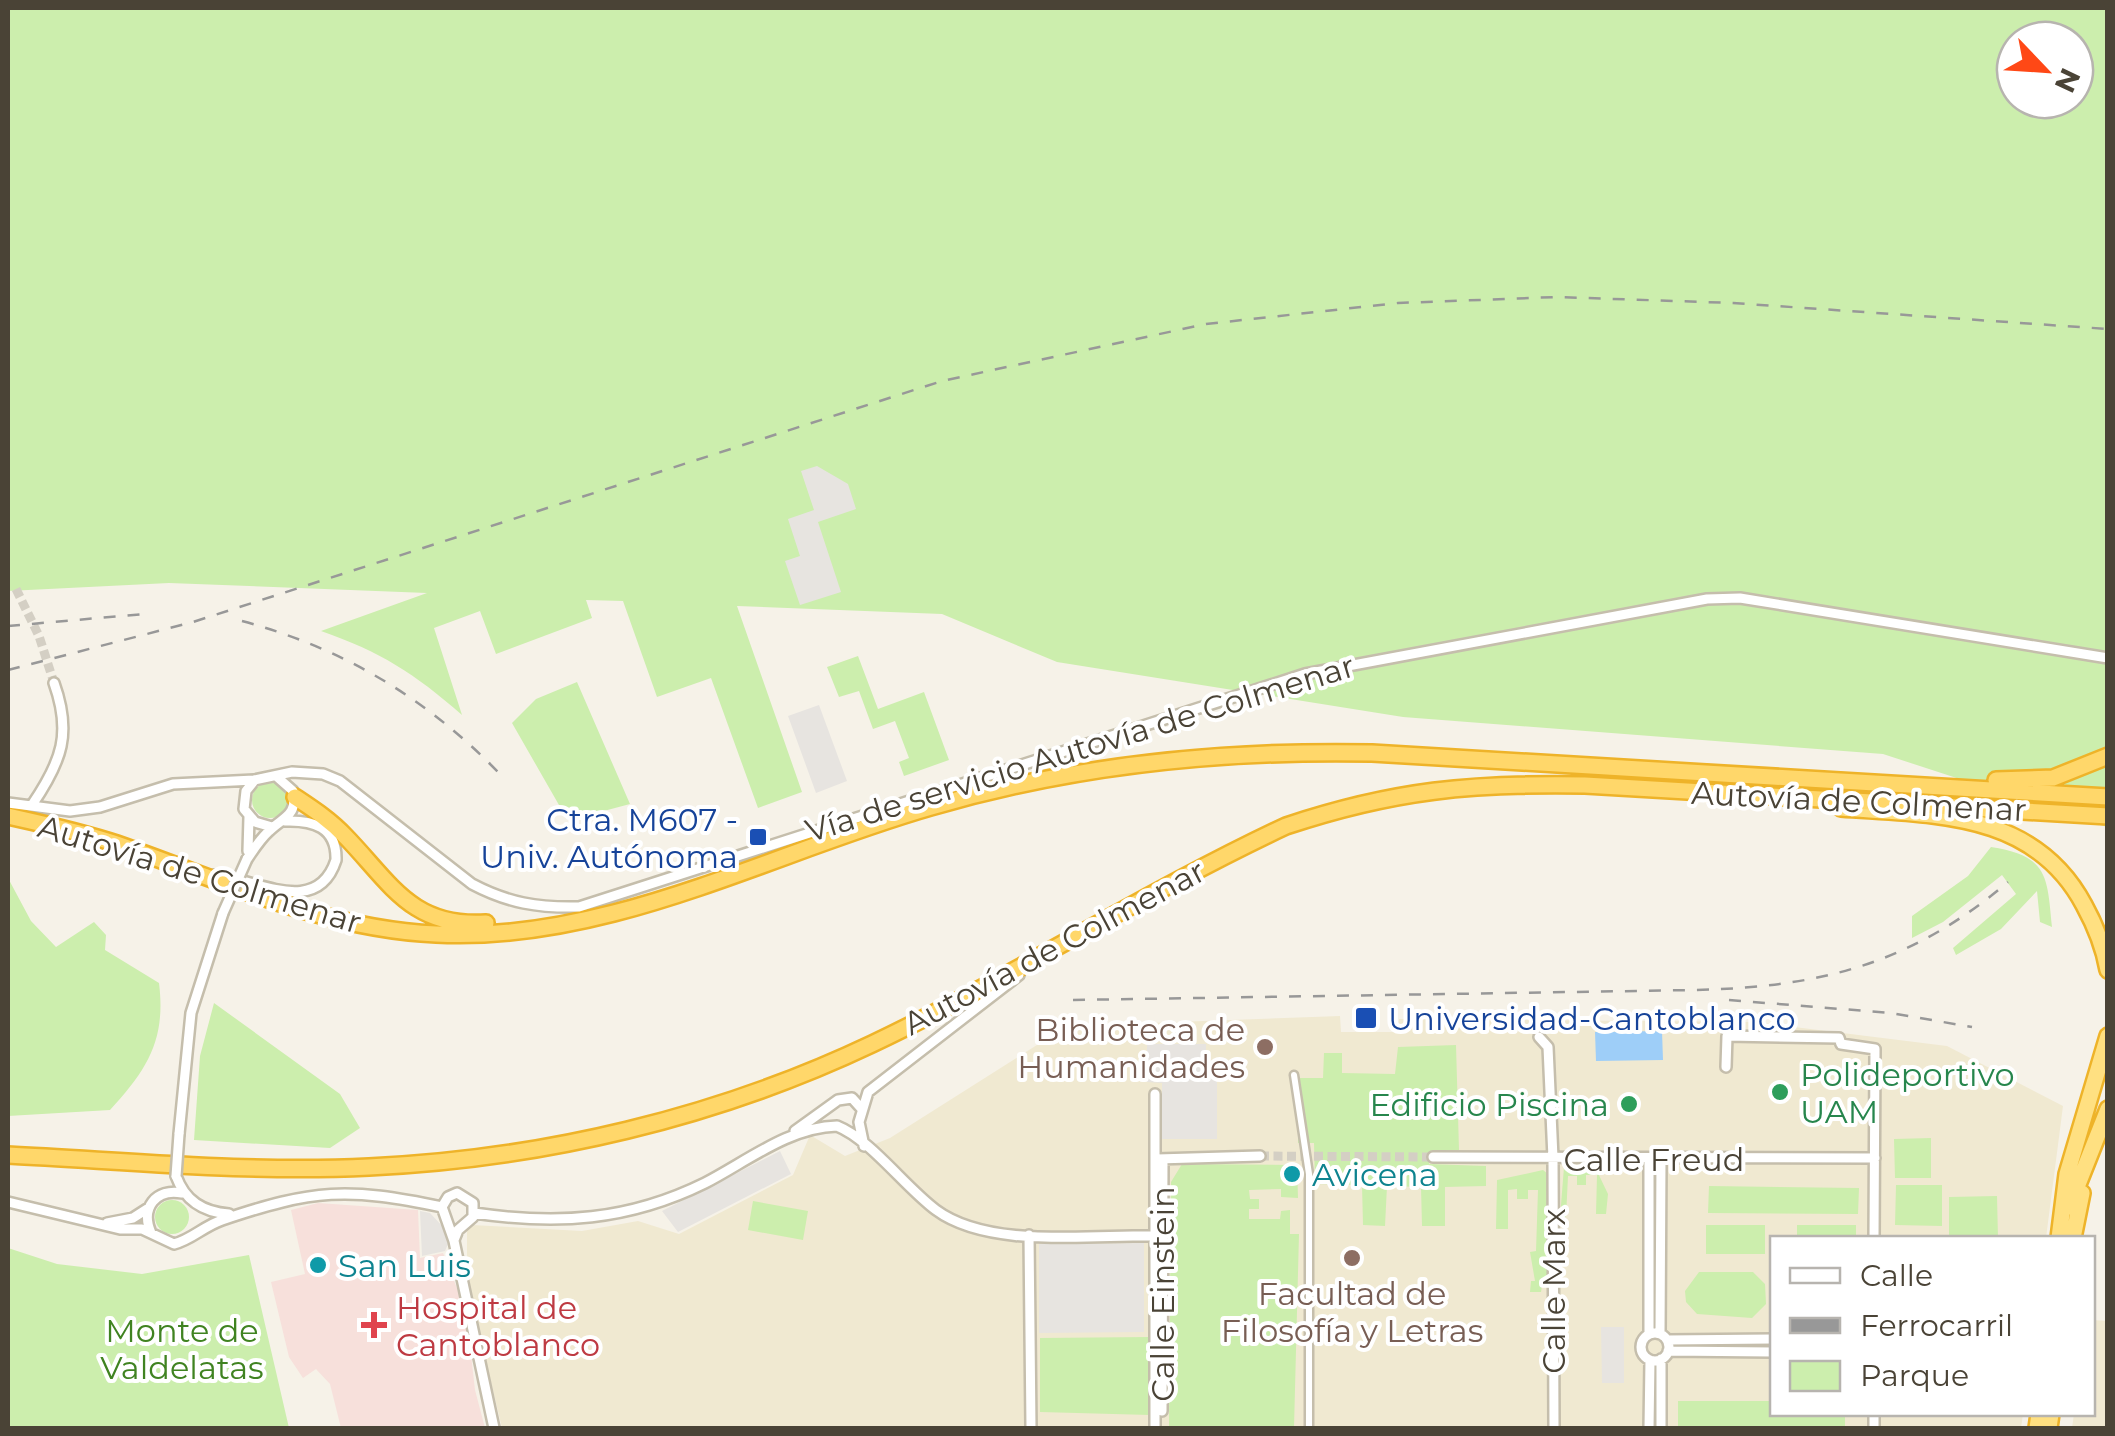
<svg xmlns="http://www.w3.org/2000/svg" width="2115" height="1436" font-family="Montserrat,sans-serif">
	<rect width="100%" height="100%" fill="#f6f2e8"/>
	<path fill="#f0e9d1" d="M1340,1016L1341,1032H1398L1399,1019L1755,1022L1947,1046L2063,1106L2046,1238H1772V1414H2023L2021,1428H502L467,1282V1231L472,1225L582,1231L638,1221L679,1234L793,1175L810,1135L845,1156L890,1138L1067,1026Z
		M2093,1320L2107,1321V1428H2072L2074,1414H2092Z"/>
	<path fill="#f7e0db" d="M318,1203L418,1210L420,1258L443,1253L466,1311L475,1390L485,1428H341L330,1384L316,1369L303,1378L289,1357L271,1282L305,1274L291,1210Z"/>
	<path fill="#cceead" fill-rule="evenodd" d="M8,8H2107V827L1883,754L1403,717L1057,662L942,614L737,606L802,792L758,808L711,678L657,697L623,601L586,600L592,618L496,654L480,611L434,628L462,715C414,673 381,652 321,631L427,593L169,583L8,591ZM2015,40H2075V100H2015Z
		M858,656L878,709L924,692L949,760L904,776L899,762L909,758L895,721L873,729L859,691L839,697L827,667Z
		M577,682L630,804L585,816L563,812L512,723L536,699Z
		M252 800a18 18 0 1 1 36 0a18 18 0 1 1-36 0Z
		M1991,847C2048,856 2047,875 2052,927L2040,922L2037,891L2001,929L1956,955L1953,948L2016,894L2002,875L1943,922L1912,938V916L1968,876Z
		M8,878L31,921L56,947L94,922L106,935L105,950L159,983C166,1039 148,1069 110,1110L8,1116Z
		M214,1003L340,1094L360,1128L330,1148L194,1140L200,1056Z
		M1456,1045L1459,1150L1431,1152L1429,1164L1486,1166V1186L1445,1187V1226H1422L1421,1187L1387,1186L1385,1226L1363,1225L1362,1185L1315,1184L1314,1143H1298L1299,1078H1323L1324,1053H1342V1073L1395,1074L1398,1047Z
		M1931,1138V1178H1895L1894,1139Z
		M1182,1164L1297,1165L1298,1198L1281,1197V1189L1249,1190L1250,1199H1259V1209H1249V1219H1280L1281,1211L1290,1210V1234H1299L1294,1428H1169L1171,1182Z
		M1564,1167L1596,1169L1608,1194L1606,1214H1596L1597,1175H1586V1185H1577V1176H1568L1566,1217H1560Z
		M1543,1170L1548,1174V1285L1542,1286L1541,1292H1530L1531,1281H1535L1530,1252L1536,1251L1538,1190H1528V1199H1517V1189L1508,1190V1229H1496L1497,1180Z
		M1896,1185H1942V1226L1895,1225Z
		M1709,1186L1859,1188L1858,1214L1708,1213Z
		M1997,1196L1998,1238H1949V1197Z
		M155 1217a17 17 0 1 1 34 0a17 17 0 1 1-34 0Z
		M753,1201L808,1211L803,1240L748,1230Z
		M1706,1225H1765V1254H1706Z
		M1797,1225H1856V1238H1797Z
		M8,1248L57,1264L142,1274L249,1255L289,1428H8Z
		M1699,1272H1753L1765,1284L1766,1304L1752,1318L1697,1314L1686,1302L1685,1291Z
		M1149,1337L1150,1415L1040,1412V1338Z
		M1678,1401H1772V1414H1845V1428H1678Z"/>
	<path fill="#e7e4e0" d="M817,466L848,484L856,509L818,522L841,592L800,605L785,561L800,556L788,519L814,510L801,471Z
		M819,705L847,781L816,793L788,716Z
		M1147,1044H1206V1073L1217,1074V1139H1162V1083L1147,1082Z
		M780,1151L791,1174L678,1232L662,1211Z
		M420,1211L430,1213L444,1228L448,1244L445,1251L422,1256Z
		M1144,1243V1332L1039,1333V1244Z
		M1601,1327H1624V1383H1602Z"/>
	<path fill="#9ecef8" d="M1662,1031L1663,1060L1596,1061L1595,1032Z"/>
	<g fill="none" stroke-linecap="round" stroke-linejoin="round">
		<path stroke="#d4cfc4" stroke-width="9" stroke-dasharray="9 4.5" stroke-linecap="butt" d="M16,589L39,636L54,683
			M1260,1156L1433,1157"/>
		<g stroke="#c5beac" stroke-width="11">
			<path id="pedestrian" d="M1294,1075L1309,1174V1428"/>
		</g>
		<g stroke="#c5beac" stroke-width="14">
			<path id="minor" d="M254,781L246,791L244,809L255,822L272,827
				M8,803L70,811L100,807L173,784L254,780L292,772L323,774L340,781L472,884C508,903 538,908 579,907L1305,674L1707,599L1740,598L2108,658
				M32,805C62,761 72,733 54,683
				M248,851L249,817
				M247,859C254,849 260,839 269,831C283,817 298,816 293,791L276,776
				M214,875C254,878 317,919 336,860C337,827 313,820 285,821
				M1539,1037L1548,1047L1553,1158L1554,1428
				M1726,1067L1727,1036L1839,1038L1841,1044L1875,1049L1874,1238
				M1155,1094V1428
				M795,1131L838,1100L852,1098L861,1108
				M179,1134L191,1013L223,913
				M864,1146L859,1122L868,1092L1019,975
				M1433,1157L1875,1158
				M1157,1159L1260,1156
				M176,1176C185,1201 203,1212 229,1214
				M8,1202L120,1229H142L174,1244C191,1240 204,1226 222,1220C314,1189 347,1187 442,1207
				M442,1207L454,1241L494,1428
				M442,1207L448,1197L457,1193L473,1203V1217L458,1230L454,1240
				M474,1213C557,1225 628,1221 705,1183C746,1162 789,1127 837,1126C870,1139 905,1187 936,1210C990,1250 1096,1234 1162,1236
				M107,1223L133,1218L147,1209
				M151,1233C140,1208 156,1188 182,1193
				M1029,1235L1031,1428
				M1641 1347a14 14 0 1 1 28 0a14 14 0 1 1-28 0Z
				M1649,1334V1160
				M1660,1334L1661,1160
				M1667,1340L1772,1339
				M1668,1351L1772,1352
				M1162,1411L1163,1159
				M1874,1414V1428
				M1649,1428L1650,1360
				M1661,1428V1359"/>
		</g>
		<g stroke="#eeb329" stroke-width="20">
			<path id="trunk" d="M1841,808C1935,815 2034,811 2084,905C2095,925 2104,947 2108,970
				M2069,1207L2108,1109
				M2059,1238L2067,1174L2108,1036
				M2073,1238L2082,1193
				M2037,1428L2039,1414
				M2049,1428L2051,1414"/>
		</g>
		<g stroke="#eeb329" stroke-width="20">
			<path id="motorway" d="M1996,780L2053,778L2108,756
				M295,797C313,809 330,820 345,836C390,882 411,928 486,923
				M8,816C44,824 81,832 117,844C223,881 323,929 436,934C608,943 770,853 931,807C1074,765 1223,750 1372,753L2108,797
				M8,1155C128,1161 249,1173 369,1167C542,1159 716,1118 872,1044C1013,977 1145,892 1286,826C1394,790 1472,783 1585,785L2108,816"/>
		</g>
		<use href="#pedestrian" stroke="#fff" stroke-width="6"/>
		<use href="#minor" stroke="#fff" stroke-width="9"/>
		<use href="#trunk" stroke="#ffe081" stroke-width="15"/>
		<use href="#motorway" stroke="#ffd76a" stroke-width="15"/>
		<path stroke="#989898" stroke-width="2.5" stroke-dasharray="12 12" stroke-linecap="butt" d="M242,621C342,648 425,697 498,772
			M8,626L144,614
			M8,670L193,622L942,381L1206,324L1398,303L1557,297L1733,303L2108,329
			M1073,1000L1696,990C1821,987 1911,964 2008,882
			M1729,1000L1891,1013L1972,1027"/>
		<g stroke="#c5beac" stroke-width="14" stroke-linecap="butt">
			<path id="minor-bridge" d="M223,913L247,859
				M176,1176L179,1134"/>
		</g>
		<use href="#minor-bridge" stroke="#fff" stroke-width="9"/>
	</g>
	<g fill="#1a4fb4" stroke="#fff" stroke-width="4">
		<rect x="748" y="827" width="20" height="20" rx="5"/>
		<rect x="1354" y="1006" width="24" height="24" rx="5"/>
	</g>
	<g fill="#8d6e63" stroke="#fff" stroke-width="4">
		<circle cx="1265" cy="1047" r="10"/>
		<circle cx="1352" cy="1258" r="10"/>
	</g>
	<g fill="#2e9e5b" stroke="#fff" stroke-width="4">
		<circle cx="1780" cy="1092" r="10"/>
		<circle cx="1629" cy="1104" r="10"/>
	</g>
	<g fill="#0f9aa8" stroke="#fff" stroke-width="4">
		<circle cx="1292" cy="1174" r="10"/>
		<circle cx="318" cy="1265" r="10"/>
	</g>
	<path fill="#e0444e" stroke="#fff" stroke-width="4" d="M369 1310h10v10h10v10h-10v10h-10v-10h-10v-10h10z"/>
	<g text-anchor="middle" dominant-baseline="central" stroke-width="8" stroke-linejoin="round" paint-order="stroke">
		<g font-size="32" fill="#4a4336" stroke="#fff">
			<text transform="translate(1080 748) rotate(-17)">Vía de servicio Autovía de Colmenar</text>
			<text transform="translate(1859 801) rotate(3)">Autovía de Colmenar</text>
			<text transform="translate(200 874) rotate(17)">Autovía de Colmenar</text>
			<text transform="translate(1054 947) rotate(-28)">Autovía de Colmenar</text>
			<text x="1654" y="1159">Calle Freud</text>
			<text transform="translate(1553 1291) rotate(-90)">Calle Marx</text>
			<text transform="translate(1162 1294) rotate(-90)">Calle Einstein</text>
		</g>
		<g font-size="32" fill="#164399" stroke="#fff" text-anchor="end">
			<text x="738" y="819">Ctra. M607 -<tspan x="738" dy="37">Univ. Autónoma</tspan></text>
			<text x="1388" y="1018" text-anchor="start">Universidad-Cantoblanco</text>
		</g>
		<g font-size="32" fill="#785e54" stroke="#fff" text-anchor="end">
			<text x="1245" y="1029">Biblioteca de<tspan x="1245" dy="37">Humanidades</tspan></text>
			<text x="1352" y="1293" text-anchor="middle">Facultad de<tspan x="1352" dy="37">Filosofía y Letras</tspan></text>
		</g>
		<g font-size="32" fill="#27864d" stroke="#fff" text-anchor="start">
			<text x="1800" y="1074">Polideportivo<tspan x="1800" dy="37">UAM</tspan></text>
			<text x="1609" y="1104" text-anchor="end">Edificio Piscina</text>
		</g>
		<g font-size="32" fill="#0d838f" stroke="#fff" text-anchor="start">
			<text x="1312" y="1174">Avicena</text>
			<text x="338" y="1265">San Luis</text>
		</g>
		<g font-size="32" fill="#be3a42" stroke="#fff" text-anchor="start">
			<text x="396" y="1307">Hospital de<tspan x="396" dy="37">Cantoblanco</tspan></text>
		</g>
		<g font-size="32" fill="#408321" stroke="#fff">
			<text x="182" y="1330">Monte de<tspan x="182" dy="37">Valdelatas</tspan></text>
		</g>
	</g>
	<rect width="2115" height="1436" fill="none" stroke="#4a4336" stroke-width="20"/>
	<rect x="1770" y="1236" width="325" height="180" fill="#ffffff" stroke="#b7b4af" stroke-width="2.5"/>
	<rect x="1790" y="1268" width="50" height="15" fill="#ffffff" stroke="#b7b4af" stroke-width="2.5"/>
	<text x="1860" y="1286" font-size="30" fill="#4a4336">Calle</text>
	<rect x="1790" y="1318" width="50" height="15" fill="#989898" stroke="#b7b4af" stroke-width="2.5"/>
	<text x="1860" y="1336" font-size="30" fill="#4a4336">Ferrocarril</text>
	<rect x="1790" y="1361" width="50" height="30" fill="#cceead" stroke="#b7b4af" stroke-width="2.5"/>
	<text x="1860" y="1386" font-size="30" fill="#4a4336">Parque</text>
	<g transform="translate(2045 70) rotate(115)"><circle r="48" fill="#ffffff" stroke="#b7b4af" stroke-width="2.5"/>
	<path d="M0-8L18 38L0 25L-18 38Z" fill="#ff4816"/>
	<text y="-15" font-size="28" font-weight="bold" text-anchor="middle" fill="#4a4336">N</text>
	</g>
</svg>
